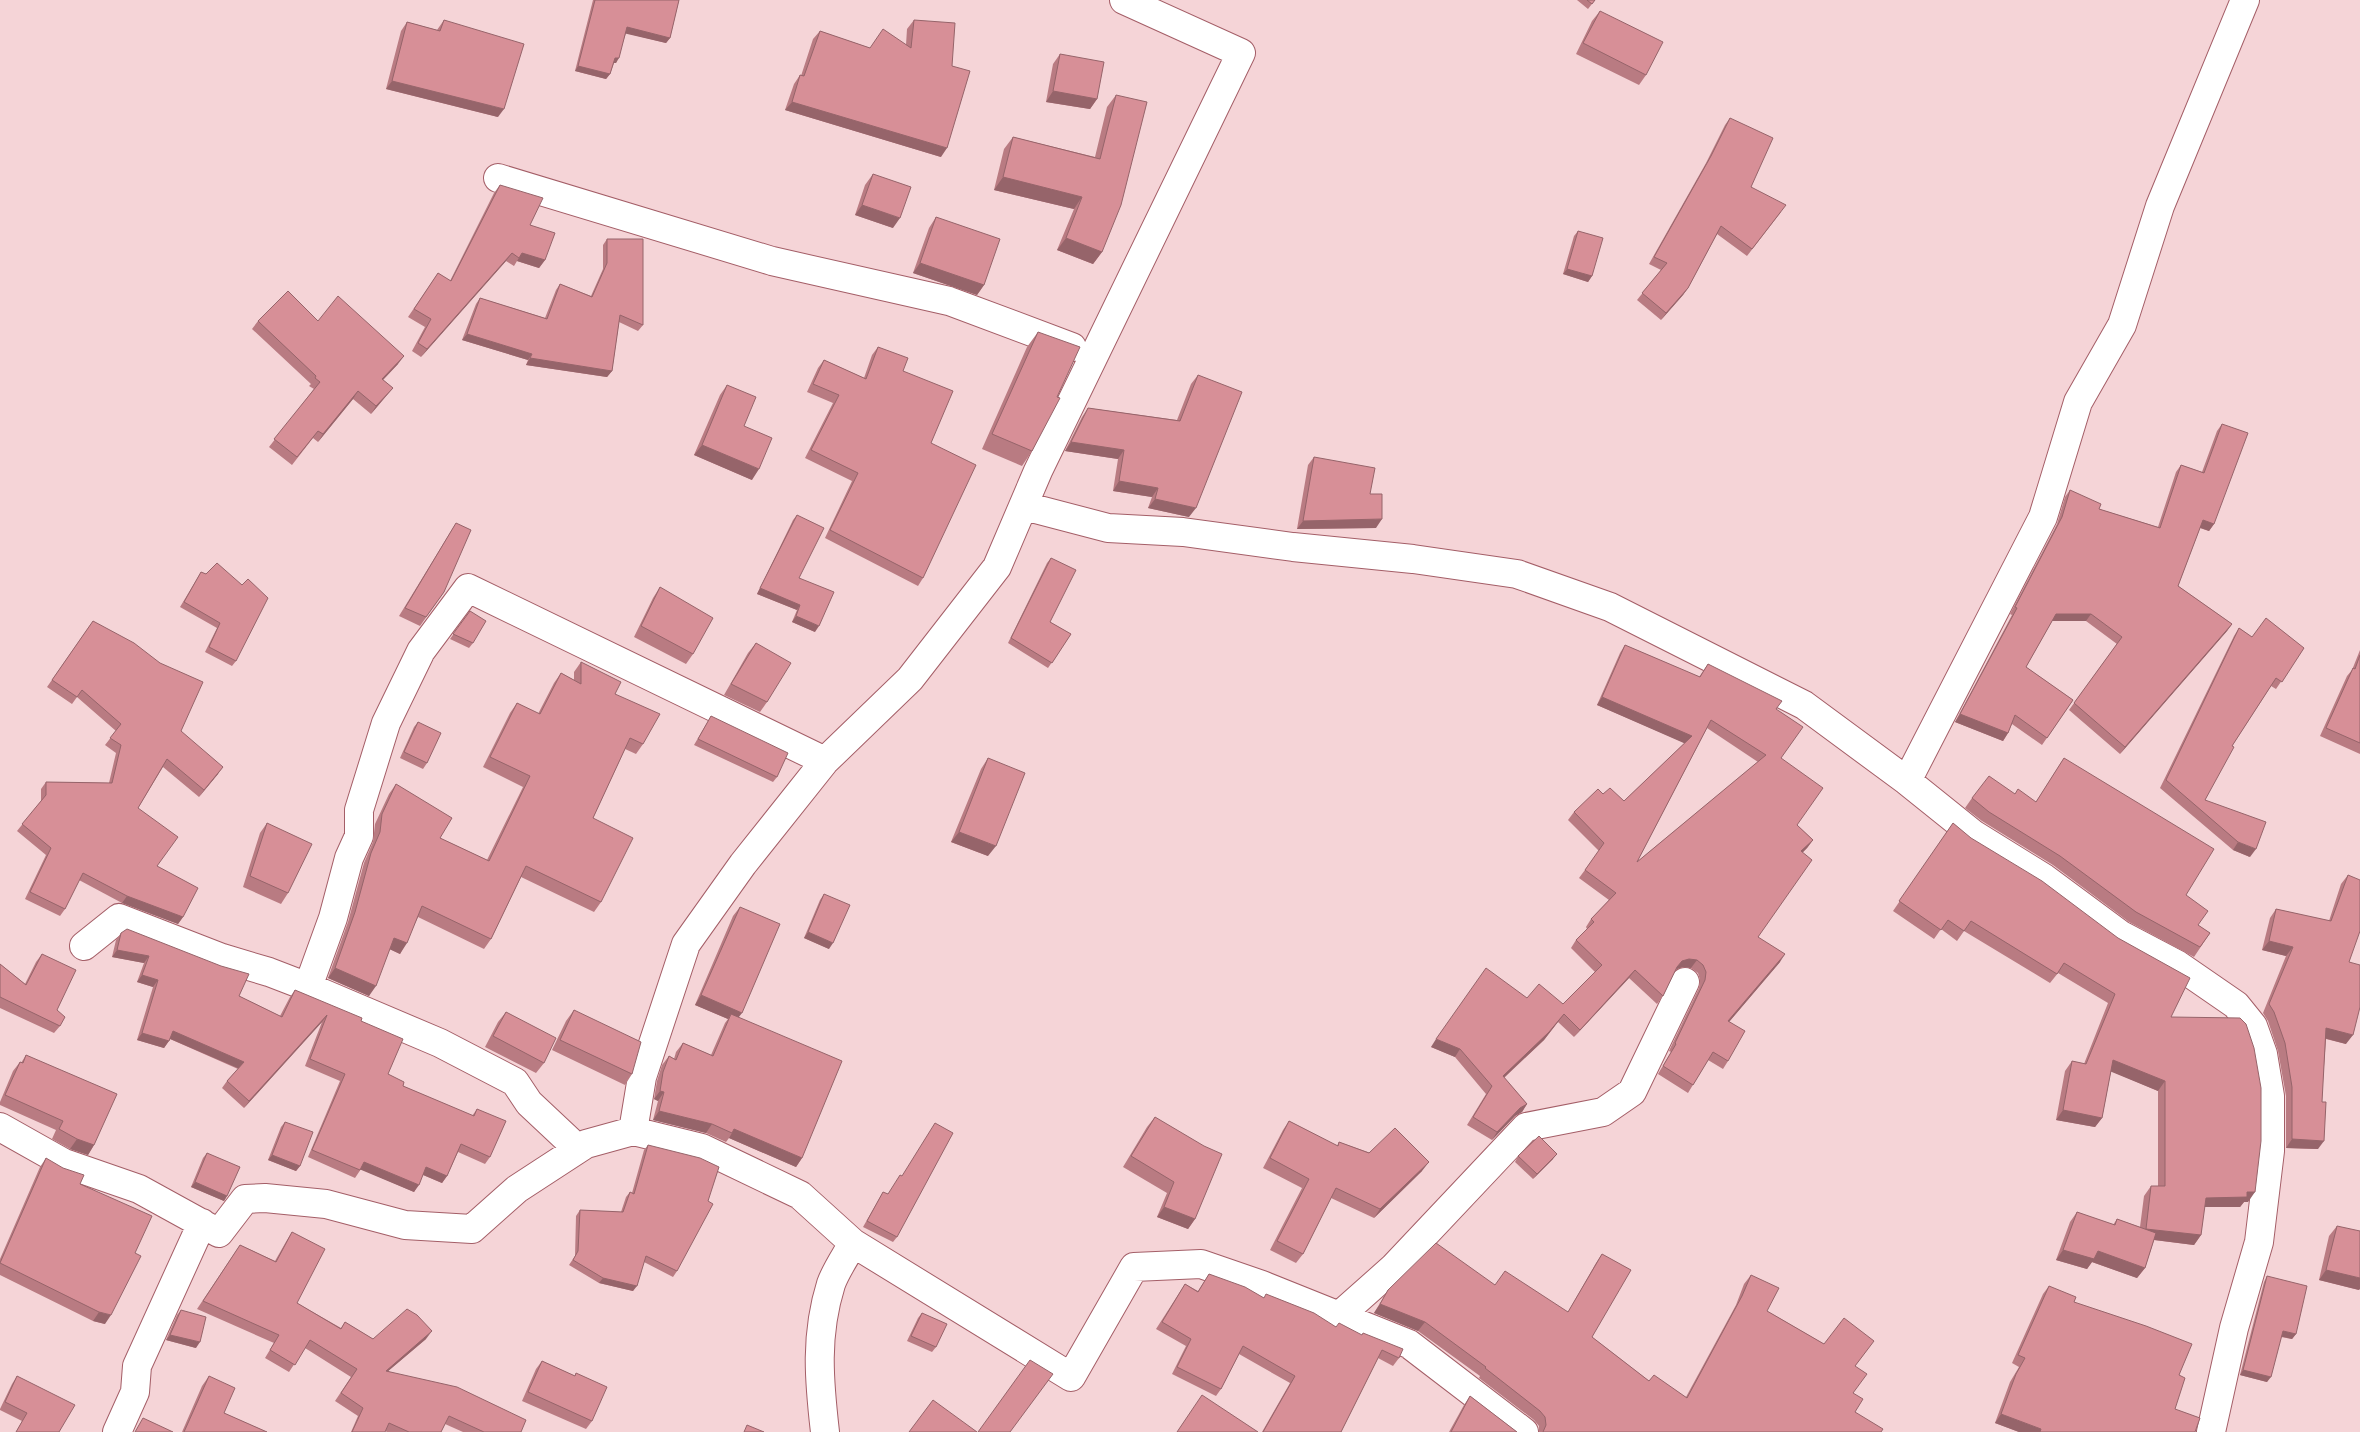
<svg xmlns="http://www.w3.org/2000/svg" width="2360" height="1432" font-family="'Archivo Narrow',sans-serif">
	<rect width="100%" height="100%" fill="#f5d4d7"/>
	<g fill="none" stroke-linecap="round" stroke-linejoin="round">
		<g stroke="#a45e67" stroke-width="30">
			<path id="street" d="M498,178L772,261L949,301L1072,347
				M1024,506L1108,528L1183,532L1293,547L1413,559L1517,574L1610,607L1804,705L1907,781L1973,834L2044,878L2121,935L2178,965L2236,1005L2253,1026L2263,1054L2270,1096V1151L2259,1242L2234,1328L2211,1432
				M1907,781L2043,517L2078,402L2122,325L2160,206L2245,0
				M84,946L119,918L222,958L269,972L308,987L440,1043L515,1082L529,1103L578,1149
				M308,987L333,918L349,858L359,836V810L386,723L421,651L468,588L825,761
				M0,1127L64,1163L139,1189L219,1233L245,1199L265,1198L326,1204L405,1225L472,1229L517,1189L586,1144L633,1131L702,1148L800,1195L853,1243L1071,1377L1134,1267L1201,1264L1262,1285L1409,1344L1524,1432
				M633,1131L642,1077L686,944L743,864L825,761L910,679L997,567L1038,471L1241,53L1124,0
				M1339,1316L1393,1268L1526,1127L1603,1112L1632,1092L1685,982
				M117,1432L135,1392L137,1366L202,1223
				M825,1432C819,1380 815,1335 831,1284C836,1270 846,1256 853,1243"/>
		</g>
		<use href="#street" stroke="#fff" stroke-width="28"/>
	</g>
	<path fill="#b97b82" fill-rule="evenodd" d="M593,0H679L670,38L666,43L626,33L616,63H614L610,74L606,79L575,71Z
		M1577,0H1595L1588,9Z
		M1600,11L1646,75L1639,85L1576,54L1592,21Z
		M444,20L498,117L386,89L401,31L407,22L437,30Z
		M914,20L941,157L785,110L794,84L800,75L801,76L813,39L820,31L870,48L906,45L907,29Z
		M1060,54L1097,99L1090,109L1046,102L1053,64Z
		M1116,95L1102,252L1093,264L1057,250L1074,209L994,190L1004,149L1013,137L1095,157L1107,107Z
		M1730,118L1751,187L1781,212L1747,256L1717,234L1688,288L1683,295L1661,320L1637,300L1661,270L1649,264L1706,163L1725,125Z
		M873,174L893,228L855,215L865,185Z
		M500,185L530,225L545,260L539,268L517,261L514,266L506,261L421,357L412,351L425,327L408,317L438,273L450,281L494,193Z
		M936,217L984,285L977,295L913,273L929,228Z
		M1578,231L1592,276L1588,282L1563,274L1574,236Z
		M607,239L643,325L638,331L619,322L612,371L607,377L526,365L528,360L462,340L476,304L480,298L545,318L556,290L560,284L591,296L603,269V245Z
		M258,321H318L398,364L383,380L393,388L387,395L371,414L353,399L318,442L313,438L292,465L269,447L314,389L309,386L311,384L252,329Z
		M1038,332L1032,451L1022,466L982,449L1027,347Z
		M878,347L903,371L931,443L923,578L918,586L825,538L852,481L805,458L833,403L807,392L818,368L824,360L864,378L872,355Z
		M1198,375L1189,517L1148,508L1152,497L1113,491L1118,459L1065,451L1082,417L1088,408L1177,420L1191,384Z
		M727,385L744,426L752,480L694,455L720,395Z
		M2222,424L2214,524L2209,531L2200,528L2178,586L2232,624L2227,631L2120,754L2069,710L2117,644L2086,621H2052L2026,667L2073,700L2042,745L2012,724L2008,733L2003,741L1955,722L2012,615L2010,614L2057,524L2065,497L2070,490L2099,509L2158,527L2176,472L2181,465L2202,472L2217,431Z
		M1314,457L1370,494L1376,528L1297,529L1308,465Z
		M797,515L799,578L815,632L792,622L797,610L757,594L793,520Z
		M456,523L444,592L420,626L399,616Z
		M1051,558L1050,622L1071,634L1048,668L1008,643L1047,563Z
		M201,572L206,574L242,585L236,661L232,666L205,652L217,628L180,607Z
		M660,587L693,654L686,664L634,637L653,598Z
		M470,611L473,643L469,648L450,639Z
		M93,621L181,731L218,774L199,797L163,767L138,808L157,866L183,917L178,924L122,903L79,880L65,909L60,916L25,899L46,855L17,831L41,801V789L46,782L109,783L116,753L105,745L116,731L77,697L72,704L47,687Z
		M2239,628L2252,637L2304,648L2276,689L2271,686L2232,746L2205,800L2250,857L2233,850L2160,788L2234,636Z
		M756,643L767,702L760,712L724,695L748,653Z
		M1625,645L1699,677L1708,664L1776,709L1781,758L1797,825L1813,840L1807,848L1803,852L1758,937L1780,962L1729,1022L1728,1061L1723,1069L1708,1060L1688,1093L1658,1074L1671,1052L1669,1051L1699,988L1700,980L1698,973L1691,968L1683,967L1677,969L1675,971L1663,996L1657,1004L1629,978L1574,1037L1558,1022L1544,1040L1504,1078L1527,1104L1522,1112L1515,1116L1492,1140L1467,1125L1486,1094L1455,1057L1431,1047L1527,998L1563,1004L1595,972L1571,948L1576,940L1587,929L1586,927L1591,919L1609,900L1579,878L1599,851L1568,820L1574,812L1603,794L1624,801L1685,743L1597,705L1620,653ZM1707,728L1758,762L1637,862Z
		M2360,650V754L2320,736L2347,676L2352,670Z
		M581,662L615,694L643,744L636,754L625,749L593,818L601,902L594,912L521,877L491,939L484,949L418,917L400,954L390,949L369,996L328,978L348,922L364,863L373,842L375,824L389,794L396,784L440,838L487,860L523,787L483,767L510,713L517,703L538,714L554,683L561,673L574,680V672Z
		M711,716L777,777L773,782L694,745Z
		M418,722L427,763L423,769L400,758L414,727Z
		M988,758V856L951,842L981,769Z
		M2064,758L2186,895L2198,925L2210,933L2194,957L2129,922L2053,865L1982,821L1965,808L1972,798L2015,794L2036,802Z
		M267,823L288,893L281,904L243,887L260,833Z
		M1953,823L2171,1017L2248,1202H2244L2240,1207H2204L2201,1235L2194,1245L2154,1240L2145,1268L2137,1278L2092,1262L2087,1269L2056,1260L2070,1222L2077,1212L2113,1225L2117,1219L2140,1227L2144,1196L2151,1186H2158V1091L2111,1071L2102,1118L2095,1127L2056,1120L2065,1071L2072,1061L2084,1064L2108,1003L2058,973L2050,983L1964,931L1957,941L1941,929L1934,939L1893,911Z
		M2348,875L2349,962L2346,1044L2326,1039L2318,1149L2286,1148V1096L2278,1051L2268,1021L2263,1013L2286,956L2262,950L2270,918L2276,909L2329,921L2341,884Z
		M824,894L829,949L804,938L820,900Z
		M740,907L739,1017L802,1158L796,1167L729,1138L726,1142L706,1133L653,1120L658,1101L654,1099L657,1081L662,1065L669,1056L674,1059L676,1052L683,1043L711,1055L725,1023L728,1019L695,1005L733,916Z
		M121,933L239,996L280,1016L290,997L295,990L361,1021L388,1074L403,1086L472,1116L477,1109L490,1157L485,1164L458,1152L447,1176L442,1183L423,1175L414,1192L361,1169L355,1178L308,1157L340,1081L305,1066L322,1022L244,1108L222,1088L227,1081L238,1069L170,1039L164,1048L137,1040L153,987L137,982L144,963L112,957L116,940Z
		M42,954L57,1010L60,1026L54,1033L0,1008V964L25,984L36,962Z
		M574,1010L632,1074L625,1085L552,1050L566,1021Z
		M506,1012L544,1063L536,1073L485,1047L498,1022Z
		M26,1055L94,1145L88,1155L70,1149L52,1139L56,1130L0,1105V1102L13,1071L20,1062L21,1063Z
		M1155,1117L1195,1219L1188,1229L1157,1217L1167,1193L1123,1167L1147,1127Z
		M1289,1121L1337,1146L1339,1142L1422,1171L1374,1218L1331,1198L1303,1254L1296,1263L1270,1250L1302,1188L1263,1168L1283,1130Z
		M285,1122L300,1166L296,1171L268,1160L281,1127Z
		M648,1145L677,1271L673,1277L644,1262L633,1291L599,1283L569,1265L575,1256L576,1216L580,1210L621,1212L626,1197L630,1192L632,1193L644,1150Z
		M207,1153L227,1196L224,1201L191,1187L203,1158Z
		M1518,1156L1553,1159L1533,1179L1515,1162Z
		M46,1158L80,1184L105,1324L93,1321L0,1275V1259L40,1167Z
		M883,1192L897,1237L893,1242L863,1227Z
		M2337,1226L2359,1290L2319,1280L2329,1236Z
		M292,1232L297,1303L341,1328L345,1322L373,1339H426L388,1371L521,1432H463L445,1424L441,1432H387L385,1431V1432H351L358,1416L335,1401L351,1377L305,1348L289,1372L265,1358L274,1343L197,1309L240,1245L275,1261L287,1240Z
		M1602,1254L1592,1337L1649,1381L1686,1397L1736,1305L1744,1284L1751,1275L1767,1311L1824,1344L1867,1350L1855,1366L1853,1393L1855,1412L1881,1432H1539V1426L1534,1420L1479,1378L1480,1376L1418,1331L1374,1313L1388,1290L1568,1312L1596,1263Z
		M1209,1274L1264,1298L1336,1327L1399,1358L1393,1366L1378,1358L1341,1432H1262L1290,1383L1239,1354L1221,1389L1216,1396L1172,1374L1186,1346L1156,1329L1185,1284L1198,1291Z
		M2267,1276L2296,1334L2292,1339L2281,1337L2267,1382L2240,1375L2264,1282Z
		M2049,1286L2179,1375L2175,1409L2195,1432H2019L1995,1423L2010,1382L2019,1367L2012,1363L2043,1294Z
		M181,1310L196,1348L166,1340L177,1315Z
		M922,1313L936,1347L932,1352L907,1341L918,1318Z
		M542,1361L575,1376L576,1373L592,1421L586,1429L522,1401L536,1369Z
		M17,1376L59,1432H16L22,1421L0,1410V1409L12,1384Z
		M209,1376L224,1413L267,1432H182L202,1386Z
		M1470,1396L1517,1432H1449L1464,1405Z"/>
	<path fill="#96646a" d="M627,27L670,38L666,43L623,33Z
		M615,58H619L616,63H612Z
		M578,66L610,74L606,79L575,71Z
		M392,81L504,109L498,117L386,89Z
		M1053,91L1097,99L1090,109L1046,102Z
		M792,102L947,148L941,157L785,110Z
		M1003,177L1082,197L1074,209L994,190Z
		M862,205L900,218L893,228L855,215Z
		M1066,238L1102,252L1093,264L1057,250Z
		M512,253L506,261L421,357L427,349Z
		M522,253L545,260L539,268L517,261Z
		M920,263L984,285L977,295L913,273Z
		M1567,269L1592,276L1588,282L1563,274Z
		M1688,288L1683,295L1661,320L1666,313Z
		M467,334L532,354L528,360L462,340Z
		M404,356L398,364L377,386L382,379Z
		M530,358L612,371L607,377L526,365Z
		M393,388L387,395L371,414L376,406Z
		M358,391L353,399L318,442L323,434Z
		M1071,442L1124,450L1118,459L1065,451Z
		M702,445L759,469L752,480L694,455Z
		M1119,481L1158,488L1152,497L1113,491Z
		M1155,499L1196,508L1189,517L1148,508Z
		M1382,519L1376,528L1297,529L1303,521Z
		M2203,520L2214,524L2209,531L2198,527Z
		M760,588L800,605L797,610L757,594Z
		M2056,614H2091L2086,621H2051Z
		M796,616L819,626L815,632L792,622Z
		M2232,624L2227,631L2120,754L2125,747Z
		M1602,697L1692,736L1686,744L1597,705Z
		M1960,714L2008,733L2003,741L1955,722Z
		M223,767L218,774L199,797L204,790Z
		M959,832L996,846L988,856L951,842Z
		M1813,840L1807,848L1796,859L1801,851Z
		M2238,842L2256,849L2250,857L2233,850Z
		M127,896L183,917L178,924L122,903Z
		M808,932L833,943L829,949L804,938Z
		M394,938L407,943L400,954L387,948Z
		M2269,941L2293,947L2286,956L2262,950Z
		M117,950L149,956L144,963L112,957Z
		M1785,954L1780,962L1723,1029L1728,1021Z
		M1689,959L1697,960L1691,968L1683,967L1677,969L1671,975L1682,961Z
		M335,968L376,986L369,996L328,978Z
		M1635,970L1629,978L1574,1037L1580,1030Z
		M142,975L158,980L153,987L137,982Z
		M701,995L742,1013L735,1022L731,1014L728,1019L695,1005Z
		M1564,1014L1544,1040L1497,1084L1503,1076Z
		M327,1015L322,1022L244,1108L249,1101Z
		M2326,1028L2353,1035L2346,1044L2320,1037Z
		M173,1031L244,1062L240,1069L168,1038Z
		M142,1033L169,1041L164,1048L137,1040Z
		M1436,1039L1460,1049L1455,1057L1431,1047Z
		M2113,1060L2165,1081L2158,1091L2107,1070Z
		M660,1091L664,1092L658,1101L654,1099Z
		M1527,1104L1522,1112L1515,1116L1492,1140L1497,1132L1520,1108Z
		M2063,1110L2102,1118L2095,1127L2056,1120Z
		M659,1111L712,1124L706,1133L653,1120Z
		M734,1129L802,1158L796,1167L729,1138L732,1133Z
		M77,1139L94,1145L88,1155L70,1149Z
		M2292,1139L2324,1141L2318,1149L2286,1148Z
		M1557,1154L1553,1159L1533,1179L1537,1174Z
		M272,1155L300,1166L296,1171L268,1160Z
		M364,1162L419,1185L414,1192L359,1169Z
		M1429,1162L1422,1171L1374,1218L1380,1209Z
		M426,1167L447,1176L442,1183L421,1174Z
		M195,1182L227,1196L224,1201L191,1187Z
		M2247,1192H2255L2248,1202H2244L2240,1207H2199L2206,1198Z
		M1164,1207L1195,1219L1188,1229L1157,1217Z
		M2146,1229L2201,1235L2194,1245L2139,1238Z
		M2063,1250L2098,1251L2145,1268L2137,1278L2092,1262L2087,1269L2056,1260Z
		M2326,1270L2360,1278V1289L2359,1290L2319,1280Z
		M603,1278L637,1286L633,1291L599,1283Z
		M1380,1304L1425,1322L1418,1331L1374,1313Z
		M99,1312L111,1315L105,1324L93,1321Z
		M432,1331L426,1339L380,1378L386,1371Z
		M2283,1331L2296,1334L2292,1339L2279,1336Z
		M170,1335L200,1342L196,1348L166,1340Z
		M2243,1370L2271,1377L2267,1382L2240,1375Z
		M2001,1414L2041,1429L2040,1432H2019L1995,1423Z"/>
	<path fill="#d78f97" stroke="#96646a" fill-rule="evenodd" d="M595,0H679L670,38L627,27L619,58H615L610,74L578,66Z
		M1587,0H1595L1592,4Z
		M1600,11L1663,42L1646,75L1583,43Z
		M444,20L524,44L504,109L392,81L407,22L440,31Z
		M914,20L955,23L952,66L970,71L947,148L792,102L800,75L804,76L820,31L870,48L883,29L911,48Z
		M1060,54L1104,62L1097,99L1053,91Z
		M1116,95L1147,102L1121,205L1102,252L1066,238L1082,197L1003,177L1013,137L1100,159Z
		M1730,118L1773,138L1751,187L1786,205L1752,249L1721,226L1688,288L1666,313L1642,293L1667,263L1654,257L1711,156Z
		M873,174L911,187L900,218L862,205Z
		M500,185L543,198L530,225L555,233L545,260L522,253L519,258L512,253L427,349L418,343L431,319L414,309L438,273L451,281Z
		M936,217L1000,239L984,285L920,263Z
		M1578,231L1603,238L1592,276L1567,269Z
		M607,239H643V325L620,315L612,371L530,358L532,354L467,334L480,298L547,319L560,284L592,297L607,263Z
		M288,291L318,321L338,296L404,356L382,379L393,388L376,406L358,391L323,434L318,431L297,457L274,439L320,382L315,378L316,376L258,321Z
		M1038,332L1080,347L1057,397L1060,398L1032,451L992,434Z
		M878,347L908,358L903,371L953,391L931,443L976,465L923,578L830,530L858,473L811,450L839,395L813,384L824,360L866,379Z
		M1198,375L1242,392L1196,508L1155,499L1158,488L1119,481L1124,450L1071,442L1088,408L1180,421Z
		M727,385L756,397L744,426L772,438L759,469L702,445Z
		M2222,424L2248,433L2214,524L2203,520L2178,586L2232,624L2125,747L2074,703L2122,637L2091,614H2056L2026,667L2073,700L2047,738L2015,715L2008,733L1960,714L2017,608L2015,607L2062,517L2070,490L2101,504L2099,509L2160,528L2181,465L2204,473Z
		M1314,457L1375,468L1370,494H1382V519L1303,521Z
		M797,515L824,528L799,578L834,592L819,626L796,616L800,605L760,588Z
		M456,523L471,530L444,592L426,617L405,608Z
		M1051,558L1076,570L1050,622L1071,634L1052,663L1011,638Z
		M217,563L242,585L248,579L268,598L236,661L209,647L220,623L184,602L201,572L206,574Z
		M660,587L713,618L693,654L641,626Z
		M470,611L486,621L473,643L453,634Z
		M2266,618L2304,648L2282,682L2276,678L2232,746L2234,747L2205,800L2266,822L2256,849L2238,842L2166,780L2239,628L2252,637Z
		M93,621L134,643L160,663L203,682L181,731L223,767L204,790L167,759L138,808L178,837L157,866L198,888L183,917L127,896L83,873L65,909L30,892L51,848L22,824L46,795V782L112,783L121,745L110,738L121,724L82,690L77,697L52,680Z
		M756,643L791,663L767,702L731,684Z
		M1625,645L1700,677L1708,664L1782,701L1776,709L1803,727L1781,758L1823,788L1797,825L1813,840L1801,851L1812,860L1758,937L1785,954L1728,1021L1745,1031L1728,1061L1713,1052L1693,1085L1663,1066L1676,1044L1675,1043L1705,980L1706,972L1703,965L1697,960L1689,959L1682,961L1677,967L1663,996L1635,970L1580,1030L1564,1014L1549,1032L1503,1076L1527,1104L1520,1108L1497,1132L1473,1117L1492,1086L1460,1049L1436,1039L1486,968L1527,998L1539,984L1563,1004L1602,965L1576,940L1594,922L1591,919L1616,893L1585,870L1604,843L1574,812L1598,789L1603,794L1610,788L1624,801L1692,736L1602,697ZM1711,720L1766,755L1637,862Z
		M2360,655V743L2326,728L2353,668L2355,669Z
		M581,662L621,682L615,694L660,714L643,744L630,738L593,818L633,838L601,902L526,866L491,939L422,906L407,943L394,938L376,986L335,968L355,912L371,853L380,832L382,814L396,784L452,818L440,838L489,861L530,776L490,757L517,703L540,714L561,673L581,684Z
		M711,716L788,753L777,777L698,739Z
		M418,722L441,733L427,763L404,752Z
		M988,758L1025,773L996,846L959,832Z
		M2064,758L2214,849L2186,895L2208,911L2198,925L2210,933L2200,947L2136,912L2060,856L1989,812L1972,798L1989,776L2015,794L2018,789L2036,802Z
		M267,823L312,844L288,893L250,876Z
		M1953,823L1971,838L2042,881L2118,938L2190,978L2171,1017L2240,1018L2246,1024L2254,1048L2261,1088V1141L2255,1192H2247V1197L2206,1198L2201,1235L2146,1229L2151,1186H2165V1081L2113,1060L2102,1118L2063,1110L2072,1061L2086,1064L2115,994L2064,963L2057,974L1971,921L1964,931L1948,920L1941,930L1899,901Z
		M2348,875L2360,880V931L2349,962L2360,965V1007L2353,1035L2326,1028L2322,1102H2326L2324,1141L2292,1139V1087L2285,1043L2274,1012L2269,1004L2293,947L2269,941L2276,909L2331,921Z
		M824,894L850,905L833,943L808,932Z
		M740,907L780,924L742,1013L701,995Z
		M127,929L221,966L249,974L239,996L282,1017L295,990L362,1018L361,1021L403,1039L388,1074L404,1082L403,1086L474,1116L477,1109L506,1121L490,1157L461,1144L447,1176L426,1167L419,1185L364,1162L360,1170L312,1150L345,1074L310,1059L327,1015L249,1101L227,1081L244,1062L173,1031L169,1041L142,1033L158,980L142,975L149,956L117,950L121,933Z
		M42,954L76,970L57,1010L65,1017L60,1026L0,997V964L26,985Z
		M574,1010L641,1042L632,1074L560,1040Z
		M506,1012L556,1038L544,1063L493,1036Z
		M731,1014L842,1061L802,1158L734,1129L732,1133L712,1124L659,1111L664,1092L660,1091L663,1072L669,1056L676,1060L683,1043L713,1056Z
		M26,1055L117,1094L94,1145L77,1139L59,1129L63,1121L5,1095L20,1062L23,1063Z
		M1155,1117L1204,1146L1222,1154L1195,1219L1164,1207L1174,1182L1131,1156Z
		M1289,1121L1338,1146L1339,1142L1369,1153L1395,1128L1429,1162L1380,1209L1336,1188L1303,1254L1277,1241L1309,1179L1270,1158Z
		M285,1122L313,1132L300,1166L272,1155Z
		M935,1123L953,1133L897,1237L867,1221L883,1192L888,1194L900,1175L902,1176Z
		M1539,1136L1557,1154L1537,1174L1518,1156Z
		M648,1145L700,1158L719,1167L708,1201L713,1204L677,1271L646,1256L637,1286L603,1278L573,1260L578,1251L580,1210L623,1212L630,1192L634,1194Z
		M207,1153L240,1167L227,1196L195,1182Z
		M46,1158L63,1168L84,1175L80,1184L152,1216L135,1253L141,1256L111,1315L99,1312L0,1263Z
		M2077,1212L2115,1225L2117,1219L2156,1233L2145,1268L2098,1251L2094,1259L2063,1250Z
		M2337,1226L2360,1231V1278L2326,1270Z
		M292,1232L325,1249L297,1303L341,1329L345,1322L373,1339L407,1309L417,1315L432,1331L386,1371L457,1387L526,1420L521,1432H484L449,1416L441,1432H409L389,1423L385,1432H352L363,1408L341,1393L357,1369L310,1340L295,1365L270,1350L279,1335L203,1301L240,1245L276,1262Z
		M1436,1243L1495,1285L1505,1271L1568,1312L1602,1254L1631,1270L1592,1337L1649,1381L1654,1375L1687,1398L1742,1296L1751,1275L1779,1288L1767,1311L1824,1344L1844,1318L1874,1341L1855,1366L1867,1374L1853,1393L1863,1399L1855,1412L1883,1429L1881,1432H1543L1546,1425L1545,1417L1540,1411L1485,1368L1486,1367L1425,1322L1380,1304L1388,1290Z
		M1209,1274L1245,1287L1264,1298L1266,1294L1314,1313L1336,1327L1339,1323L1362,1335L1363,1333L1403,1349L1399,1358L1382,1350L1341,1432H1263L1295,1376L1243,1346L1221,1389L1177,1367L1191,1339L1162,1322L1185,1284L1198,1292Z
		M2267,1276L2307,1286L2296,1334L2283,1331L2271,1377L2243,1370Z
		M2049,1286L2076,1297L2074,1302L2146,1326L2192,1344L2179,1375L2185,1378L2175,1409L2200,1418L2195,1432H2040L2041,1429L2001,1414L2016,1374L2025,1358L2018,1355Z
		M181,1310L206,1317L200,1342L170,1335Z
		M922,1313L947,1324L936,1347L911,1336Z
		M1030,1360L1053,1374L1010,1432H978Z
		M542,1361L575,1376L576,1373L607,1387L592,1421L528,1392Z
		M17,1376L75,1405L59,1432H16L27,1413L5,1402Z
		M209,1376L235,1388L224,1413L267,1432H184Z
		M1202,1395L1258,1432H1177Z
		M1470,1396L1517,1432H1451Z
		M933,1400L977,1432H909Z
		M143,1418L173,1432H135Z
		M747,1425L764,1432H744Z"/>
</svg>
